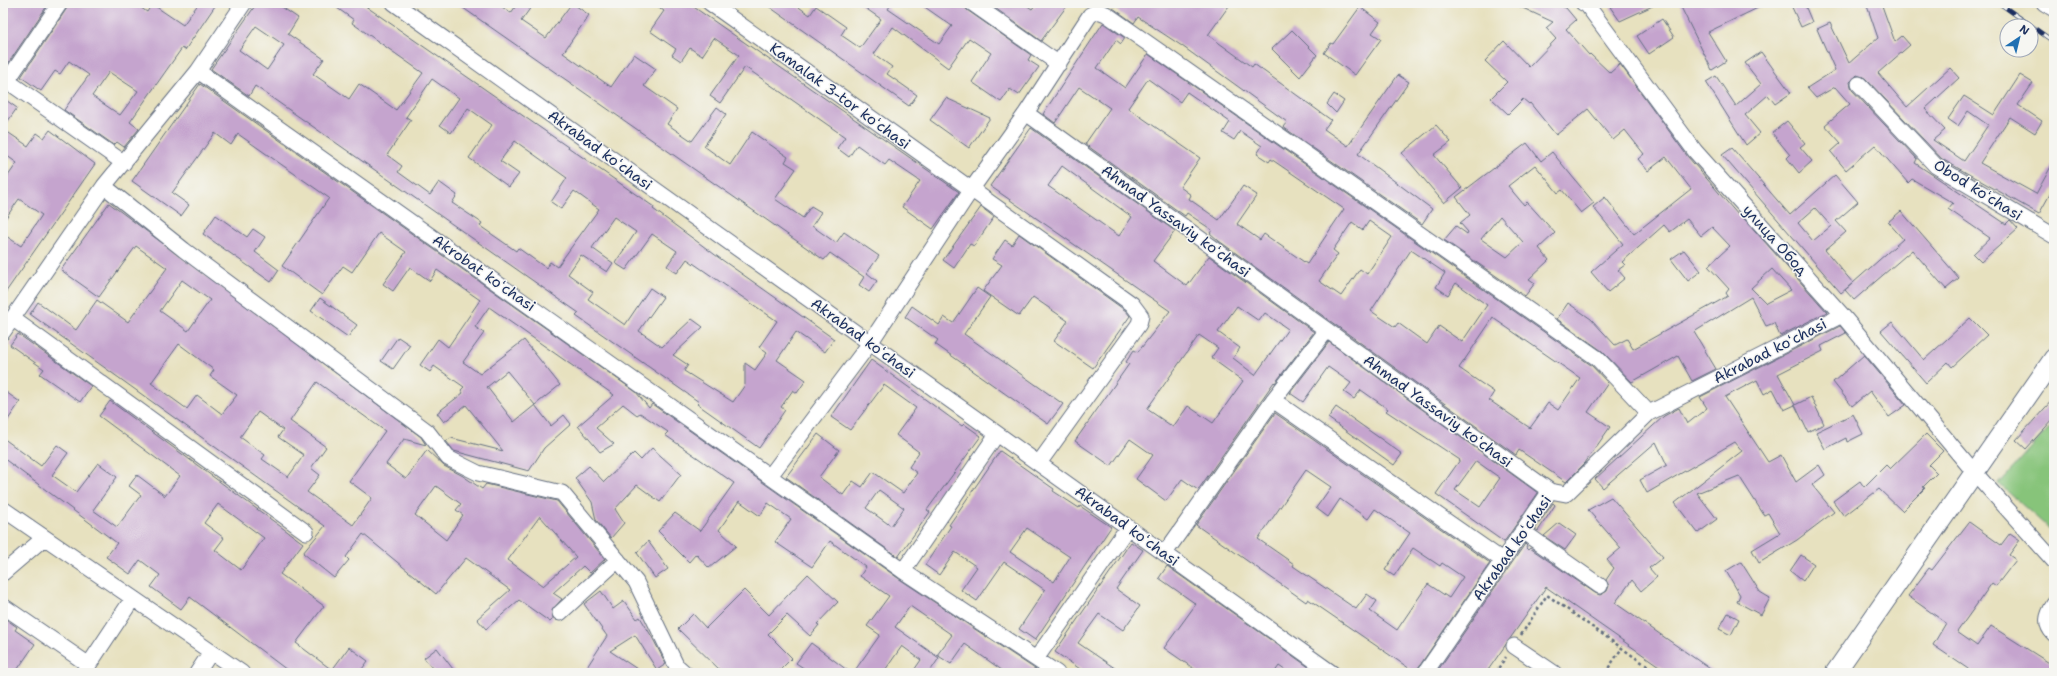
<svg xmlns="http://www.w3.org/2000/svg" width="2057" height="676" font-family="'Shantell Sans',sans-serif">
	<rect width="100%" height="100%" fill="#f6f6f2"/>
	<filter id="ink" filterUnits="userSpaceOnUse"><feTurbulence type="fractalNoise" baseFrequency=".025" numOctaves="2"/><feDisplacementMap in="SourceGraphic" scale="8" xChannelSelector="R" yChannelSelector="G"/><feConvolveMatrix kernelMatrix="1 2 1 2 8 2 1 2 1" color-interpolation-filters="sRGB"/></filter>
	<filter id="wash" filterUnits="userSpaceOnUse"><feTurbulence type="fractalNoise" baseFrequency=".012" numOctaves="4" result="noise"/><feDisplacementMap in="SourceGraphic" scale="16" xChannelSelector="R" yChannelSelector="G"/><feGaussianBlur stdDeviation="0.9" result="paint"/><feColorMatrix in="noise" values="0 0 0 0 0 0 0 0 0 0 0 0 0 0 0 0 0 1.4 0 .05"/><feComposite in="paint" operator="in"/></filter>
	<g filter="url(#wash)">
		<rect width="100%" height="100%" fill="#e7e1bf"/>
		<path fill="#87c47a" stroke="#517a6c" d="M2054,422V533L1999,484Z"/>
		<g id="blocks">
			<path fill="#c5a4ce" fill-rule="evenodd" d="M3,3H49L7,65L3,62Z
				M69,3H134L147,12L152,4L183,25L199,3H217L185,50L182,48L130,122L139,129L124,147L117,142L114,145L64,110L89,75L69,61L60,74L55,71L41,91L21,77L67,8ZM109,72L138,91L120,115L92,96Z
				M257,3H276L298,18L288,34L324,59L313,74L349,99L359,84L396,110L423,73L352,23L354,20L330,3H361L654,207L653,209L718,257L834,339L825,352L796,332L777,360L806,380L797,393L793,390L781,407L785,410L759,448L697,404L699,402L576,316L579,313L255,86L249,96L211,69ZM256,26L284,45L267,70L239,50ZM432,79L459,98L440,125L451,133L468,108L492,125L469,158L509,187L519,174L500,161L515,141L567,178L551,202L561,209L574,191L599,209L557,267L550,262L546,268L518,248L516,251L480,226L482,223L452,203L457,195L439,182L430,195L398,172L402,166L387,155L411,120L406,117ZM614,217L636,232L615,263L626,270L652,234L677,251L667,266L677,273L687,259L777,321L759,347L767,353L755,370L745,363V385L733,402L684,371L688,365L673,355L703,327L692,319L662,347L639,331L663,297L650,288L625,325L588,299L593,292L568,274L581,255L607,272L613,263L592,248Z
				M456,3H496L511,13L518,3H534L521,21L546,38L572,3L589,15L563,53L611,87L634,54L656,69L644,86L677,109L667,124L692,141L717,107L726,114L704,146L730,165L752,132L788,157L785,162L796,169L775,199L803,218L811,206L821,212L812,226L836,243L844,232L879,256L867,273L877,281L869,292L859,285L864,277L830,253L824,260Z
				M653,3H688L959,192L933,229L902,207L920,181L889,160L885,165L857,145L849,157L837,148L845,137L745,67L720,103L710,96L739,55L714,38L702,56L690,48L681,61L672,55L676,49L650,31L664,11Z
				M764,3H793L810,15L816,6L846,27L841,35L860,48L881,19L858,3H892L888,9L939,44L952,26L919,3H963L967,10L1031,55L1028,60L1039,67L1019,95L1010,89L1001,102L972,82L991,53L969,38L948,68L893,27L874,54L892,67L887,74L917,95L909,106Z
				M988,3H1023L1032,9L1037,3H1069L1041,41Z
				M1117,3H1231L1208,35L1252,67L1254,64L1331,120L1324,129L1348,146L1398,75L1409,82L1358,154L1432,209L1422,224L1283,127L1287,122L1182,46L1138,17L1134,23L1113,8Z
				M1512,3H1554L1566,8L1576,20L1566,29L1589,55L1590,54L1610,73L1620,64L1688,157L1739,216L1740,214L1827,312L1780,336L1774,323L1766,326L1751,297L1694,332L1716,369L1692,381L1678,356L1632,382L1602,351L1557,319L1568,303L1591,319L1615,345L1627,339L1633,349L1728,296L1726,293L1729,289L1708,266L1730,246L1712,227L1701,236L1687,219L1670,232L1664,225L1622,262L1625,265L1618,270L1625,278L1608,292L1591,272L1623,244L1593,207L1605,197L1634,234L1691,189L1666,157L1648,171L1638,159L1644,154L1625,130L1613,140L1588,109L1556,135L1530,103L1529,104L1523,99L1508,114L1491,98L1507,82L1485,61L1504,41L1529,67L1556,39L1546,28L1553,22ZM1772,269L1791,290L1766,303L1751,288Z
				M1620,3H1659L1620,21L1610,7Z
				M1679,3H1768L1708,32L1726,61L1712,70Z
				M1790,3H1804L1812,22L1801,27Z
				M1866,3H1881L1895,42L1902,36L1910,45L1878,73L1907,107L1950,68L1959,78L1925,109L1945,130L1933,140L1964,161L1988,125L1968,111L1958,126L1948,119L1964,96L1994,115L2020,75L2033,83L2018,105L2042,121L2035,133L2010,117L1980,163L2036,194L2054,161V187L2039,214L1942,159L1865,78L1857,75L1850,82L1852,90L1917,159L1915,163L2006,224L2010,220L2018,229L1981,262L1973,254L1990,238L1948,209L1953,203L1912,179L1908,183L1875,145L1846,170L1831,152L1841,143L1825,125L1850,104L1835,87L1816,98L1807,88L1835,70L1817,29L1830,23L1849,63L1878,38Z
				M1360,7L1380,22L1372,33L1381,39L1355,75L1324,53L1331,43L1333,44Z
				M1662,19L1674,37L1649,54L1637,36Z
				M1103,23L1125,38L1121,44L1116,40L1097,68L1125,88L1148,54L1591,365L1608,383L1588,412L1610,427L1585,463L1566,482L1519,450L1516,455L1219,241L1210,233L1212,230L1187,213L1185,216L1085,144L1110,108L1079,87L1055,123L1043,114ZM1148,79L1180,102L1187,92L1230,122L1223,133L1234,140L1240,131L1262,146L1257,154L1269,162L1271,159L1344,209L1307,264L1264,234L1260,240L1237,224L1257,195L1243,186L1219,220L1189,199L1191,195L1180,187L1200,158L1128,108ZM1369,221L1392,237L1367,274L1360,269L1341,296L1319,281L1338,254L1333,250L1352,222L1363,230ZM1411,250L1445,273L1436,287L1448,295L1456,283L1487,305L1462,342L1439,326L1427,344L1398,323L1395,327L1371,311ZM1493,318L1580,378L1558,410L1548,403L1530,428L1489,400L1494,392L1459,368Z
				M1292,30L1317,55L1300,77L1272,49Z
				M1761,52L1791,93L1775,104L1768,95L1745,115L1760,133L1746,145L1706,82L1716,76L1736,106L1761,84L1745,63Z
				M200,84L636,392L649,408L652,404L898,578L1041,673H1006L965,644L951,664L937,655L952,635L910,606L895,627L939,658L929,673H912L921,660L902,646L883,673H853L880,635L867,626L889,596L860,576L866,567L830,541L812,567L775,542L791,519L768,503L760,516L739,501L719,530L736,546L709,568L696,554L689,562L658,531L675,513L700,531L734,483L665,435L668,432L640,413L637,415L623,404L596,428L614,444L600,452L578,426L614,395L489,307L475,327L484,333L463,362L480,374L524,340L560,385L535,405L551,426L564,415L571,424L544,448L529,471L454,451L446,441L451,438L503,451L466,405L444,422L437,413L463,393L461,390L464,387L434,366L430,372L420,365L438,339L448,347L480,300L437,270L430,281L410,267L393,291L383,284L406,252L379,233L352,272L343,266L322,295L282,266L329,198L238,134L231,145L215,133L172,193L189,205L181,216L132,181ZM507,371L535,405L514,422L487,387Z
				M1334,94L1344,101L1336,113L1327,104Z
				M3,98L17,108L3,128Z
				M946,98L990,118L969,148L930,120Z
				M1787,121L1805,143L1800,147L1812,161L1799,173L1787,158L1790,155L1772,133Z
				M1436,125L1451,142L1434,155L1462,188L1444,203L1402,153Z
				M1031,128L1175,231L1153,261L1187,286L1209,256L1314,332L1275,383L1274,382L1198,490L1182,479L1166,501L1136,479L1153,455L1130,439L1111,466L1075,441L1129,364L1126,362L1134,350L1138,352L1170,311L990,186ZM1062,166L1132,217L1119,236L1048,186ZM1237,306L1259,321L1265,313L1288,329L1255,375L1233,358L1240,348L1218,332ZM1199,335L1218,348L1211,358L1243,381L1213,423L1188,406L1173,427L1147,409Z
				M3,129L28,146L37,133L44,138L50,130L95,164L3,296V234L21,246L42,215L19,199L3,222V196L8,190L3,186V183L17,163L3,153Z
				M1527,143L1541,161L1552,152L1594,203L1581,213L1562,190L1558,193L1535,165L1508,186L1524,205L1527,202L1555,233L1539,248L1549,260L1529,279L1535,283L1525,296L1444,240L1456,226L1467,234L1468,232L1460,223L1470,215L1456,197ZM1500,216L1523,242L1507,257L1481,239Z
				M1732,148L1790,215L1835,175L1858,202L1836,221L1846,232L1825,250L1853,283L1841,293L1722,155ZM1815,208L1831,226L1813,241L1798,223Z
				M109,203L421,437L426,445L404,439L386,464L406,479L427,450L444,466L463,476L482,489L486,484L557,501L605,559L590,573L583,566L553,593L562,599L552,610L553,619L550,622L519,600L486,629L477,619L510,590L466,558L436,594L363,534L346,557L349,560L334,578L303,553L325,526L30,314L38,302L76,330L97,300L128,322L167,268L136,246L99,297L61,270ZM182,280L210,300L188,331L160,311ZM179,344L214,370L210,376L237,395L222,414L197,395L187,409L151,383ZM317,382L385,431L349,481L372,498L353,525L307,492L320,475L311,468L326,447L290,421ZM258,412L283,430L278,437L304,455L288,477L262,459L265,455L240,437ZM436,486L461,504L456,510L463,515L446,540L415,515ZM540,516L576,557L543,586L508,560Z
				M981,207L994,217L974,246L970,244L954,268L943,260Z
				M1901,211L1959,278L1946,289L1912,250L1854,300L1845,290L1903,239L1888,222Z
				M216,215L247,237L253,229L265,237L255,252L279,270L271,282L203,234Z
				M1019,234L1126,311L1130,316L1093,368L1054,341L1068,321L1033,297L1019,316L983,291L1002,265L992,259L1005,240L1012,245Z
				M1684,250L1701,271L1688,281L1671,259Z
				M977,288L990,297L964,334L1063,404L1048,424L935,344L938,340L905,317L912,306L939,325L944,317L953,323Z
				M320,298L357,325L348,337L311,311Z
				M1970,318L1987,335L1952,367L1948,362L1926,383L1881,331L1892,322L1924,360Z
				M1840,326L1846,333L1821,346L1823,351L1778,374L1795,405L1784,410L1773,389L1764,394L1757,380L1725,397L1768,462L1781,455L1796,482L1819,465L1825,475L1812,485L1834,512L1797,540L1759,563L1752,550L1780,533L1768,513L1764,515L1739,476L1697,493L1717,519L1698,533L1675,503L1742,451L1735,442L1647,493L1640,480L1667,465L1656,442L1603,488L1595,479L1664,416L1679,408L1687,424L1707,408L1700,397Z
				M18,334L91,386L80,402L40,374L44,369L10,345Z
				M398,337L410,345L393,369L381,361Z
				M1329,342L1538,493L1504,542L1436,494L1460,460L1386,411L1388,409L1361,390L1354,399L1344,392L1351,383L1328,367L1303,402L1290,393ZM1476,461L1500,478L1480,507L1455,490Z
				M1864,355L1906,405L1889,417L1870,391L1852,406L1833,382Z
				M871,360L962,426L964,424L981,436L927,510L930,512L898,557L786,477L818,434L839,450L819,477L843,495L853,481L862,487L873,472L903,493L917,473L909,467L919,452L896,435L916,408L884,385L850,430L831,417ZM879,490L904,508L891,526L866,508Z
				M3,390L20,402L3,427Z
				M1811,397L1824,424L1808,432L1795,405Z
				M2054,398V418L2026,449L2016,440Z
				M110,401L303,543L280,574L324,606L296,643L332,670L349,647L368,661L359,673H291L190,597L181,609L151,587L160,575L140,560L130,574L106,557L117,543L3,458V438L41,466L57,445L68,453L52,475L76,492L98,463L117,477L93,510L117,527L141,495L129,486L137,475L165,496L180,476L99,416ZM218,504L264,538L241,570L215,550L224,538L204,523Z
				M1336,407L1402,454L1394,465L1328,418Z
				M1275,413L1490,563L1418,668L1416,673L1308,599L1306,602L1196,525ZM1306,470L1331,487L1316,508L1328,517L1340,499L1368,519L1375,509L1410,533L1385,570L1394,576L1413,548L1440,566L1442,563L1463,577L1449,598L1428,584L1397,630L1370,611L1377,601L1367,594L1356,609L1293,566L1294,564L1258,539Z
				M1853,414L1863,434L1847,442L1846,438L1825,449L1816,432Z
				M1926,434L1943,451L1929,465L1937,473L1923,487L1925,488L1902,511L1879,489L1844,516L1833,501L1860,481L1864,487L1886,465L1890,469Z
				M652,448L681,474L660,502L637,485L615,509L624,523L611,538L596,520L592,502L575,478L589,466L604,482L634,453L641,460Z
				M1000,451L1054,489L1053,491L1079,508L1080,506L1111,527L1035,640L1019,629L1045,590L1004,562L977,601L961,590L977,567L955,552L939,575L925,565L951,526L949,525ZM1027,528L1070,557L1054,582L1010,552Z
				M1611,497L1663,557L1649,568L1657,577L1641,591L1632,580L1615,603L1716,673H1669L1546,587L1486,673H1436L1525,544L1527,546L1526,548L1528,550L1530,548L1595,593L1600,595L1607,591L1609,586L1606,580L1614,568L1607,560L1621,548L1588,510Z
				M1553,503L1555,505L1538,531L1535,529Z
				M1969,522L2001,545L2010,533L2020,540L2009,555L2016,560L1996,586L1992,583L1957,632L1977,646L1991,626L2054,666V673H1974L1933,645L1946,623L1908,596L1929,568L1932,570Z
				M1559,523L1576,535L1565,550L1544,536Z
				M648,541L668,569L655,578L637,553Z
				M1131,542L1143,550L1116,589L1140,606L1123,630L1099,614L1078,643L1122,673H1086L1055,652Z
				M1801,555L1814,564L1803,581L1790,571Z
				M1741,562L1760,592L1770,598L1761,615L1737,602L1740,595L1726,571Z
				M1167,566L1317,673H1289L1279,666L1274,673H1200L1164,648L1196,604L1159,578Z
				M808,574L838,602L817,624L819,625L810,636L787,615L768,634L792,658L777,673H723L678,629L693,614L706,628L744,590L769,615Z
				M601,591L613,609L624,601L637,619L640,617L652,637L666,664L657,670L635,635L610,651L643,673H596L587,667L607,636L584,604Z
				M1728,613L1739,619L1731,635L1719,629Z
				M3,617L17,627L15,630L35,644L15,673H3Z
				M811,643L851,673H811L796,663Z
				M437,648L456,673H436L424,658Z"/>
		</g>
	</g>
	<g filter="url(#ink)">
		<use href="#blocks" fill-opacity="0" stroke="#626d80" stroke-width="1"/>
		<g fill="none" stroke-linecap="round" stroke-linejoin="round">
			<g stroke="#626d80" stroke-width="17">
				<path id="minor" d="M394,3L1332,673
					M710,3L1132,304L1141,316L1139,324L1039,463
					M972,3L1059,64
					M1583,3L1587,5L1695,151L1842,315L1974,472L2054,561
					M2044,3L2054,9
					M198,71L903,571L1057,673
					M3,78L124,163
					M1859,84L1936,166L2054,236
					M3,87L60,3
					M1026,113L1550,491L1566,494L1649,413L1842,315
					M104,186L184,250L427,431L448,458L478,473L562,493L636,582L676,665L685,673
					M12,318L306,532
					M3,332L104,186L198,71L244,3
					M1273,400L1502,560
					M770,476L870,343L971,190L1026,113L1090,15L1098,11L1106,14L1597,358L1649,413
					M3,509L242,673
					M1522,531L1600,586
					M1165,553L1273,400L1327,330
					M903,571L997,434
					M3,573L44,538
					M2054,604C2047,615 2044,624 2054,634
					M3,606L89,665
					M560,613L618,560
					M1514,646L1554,673
					M1036,659L1128,527
					M84,672L133,598
					M197,673L211,652
					M1425,673L1550,491"/>
			</g>
			<g stroke="#626d80" stroke-width="21">
				<path id="major" d="M1835,673L2054,358"/>
			</g>
			<path stroke="#626d80" stroke-width="2.5" stroke-dasharray="3 3" stroke-linecap="butt" d="M1521,635L1547,595L1657,673
				M1495,673L1506,657
				M1605,673L1622,648"/>
			<use href="#minor" stroke="#fff" stroke-width="15"/>
			<use href="#major" stroke="#fff" stroke-width="19"/>
			<g stroke="#1b2f5e" stroke-width="4.5">
				<path id="rail" d="M1999,3L2054,42"/>
			</g>
			<use href="#rail" stroke="#f6f6f2" stroke-width="3" stroke-dasharray="9" stroke-linecap="butt"/>
		</g>
	</g>
	<g text-anchor="middle" dominant-baseline="central" stroke-width="3" stroke-linejoin="round" paint-order="stroke">
		<g font-size="15" fill="#1b2f5e" stroke="#f6f6f2">
			<text transform="translate(840 96) rotate(36)">Kamalak 3-tor koʻchasi</text>
			<text transform="translate(600 150) rotate(36)">Akrabad koʻchasi</text>
			<text transform="translate(1978 190) rotate(32)">Obod koʻchasi</text>
			<text transform="translate(1176 221) rotate(36)">Ahmad Yassaviy koʻchasi</text>
			<text transform="translate(1775 240) rotate(48)">улица Обод</text>
			<text transform="translate(484 273) rotate(35)">Akrobat koʻchasi</text>
			<text transform="translate(863 338) rotate(36)">Akrabad koʻchasi</text>
			<text transform="translate(1770 351) rotate(-27)">Akrabad koʻchasi</text>
			<text transform="translate(1438 411) rotate(36)">Ahmad Yassaviy koʻchasi</text>
			<text transform="translate(1127 526) rotate(36)">Akrabad koʻchasi</text>
			<text transform="translate(1512 548) rotate(-55)">Akrabad koʻchasi</text>
		</g>
	</g>
	<rect width="2057" height="676" fill="none" stroke="#f6f6f2" stroke-width="16"/>
	<g transform="translate(2019 38) rotate(35)"><circle r="19" fill="#f6f6f2" stroke="#9ea6b7"/>
	<path d="M0-3L7 15L0 10L-7 15Z" fill="#1f6fb2"/>
	<text y="-6" font-size="11" font-weight="bold" text-anchor="middle" fill="#1b2f5e">N</text>
	</g>
</svg>
